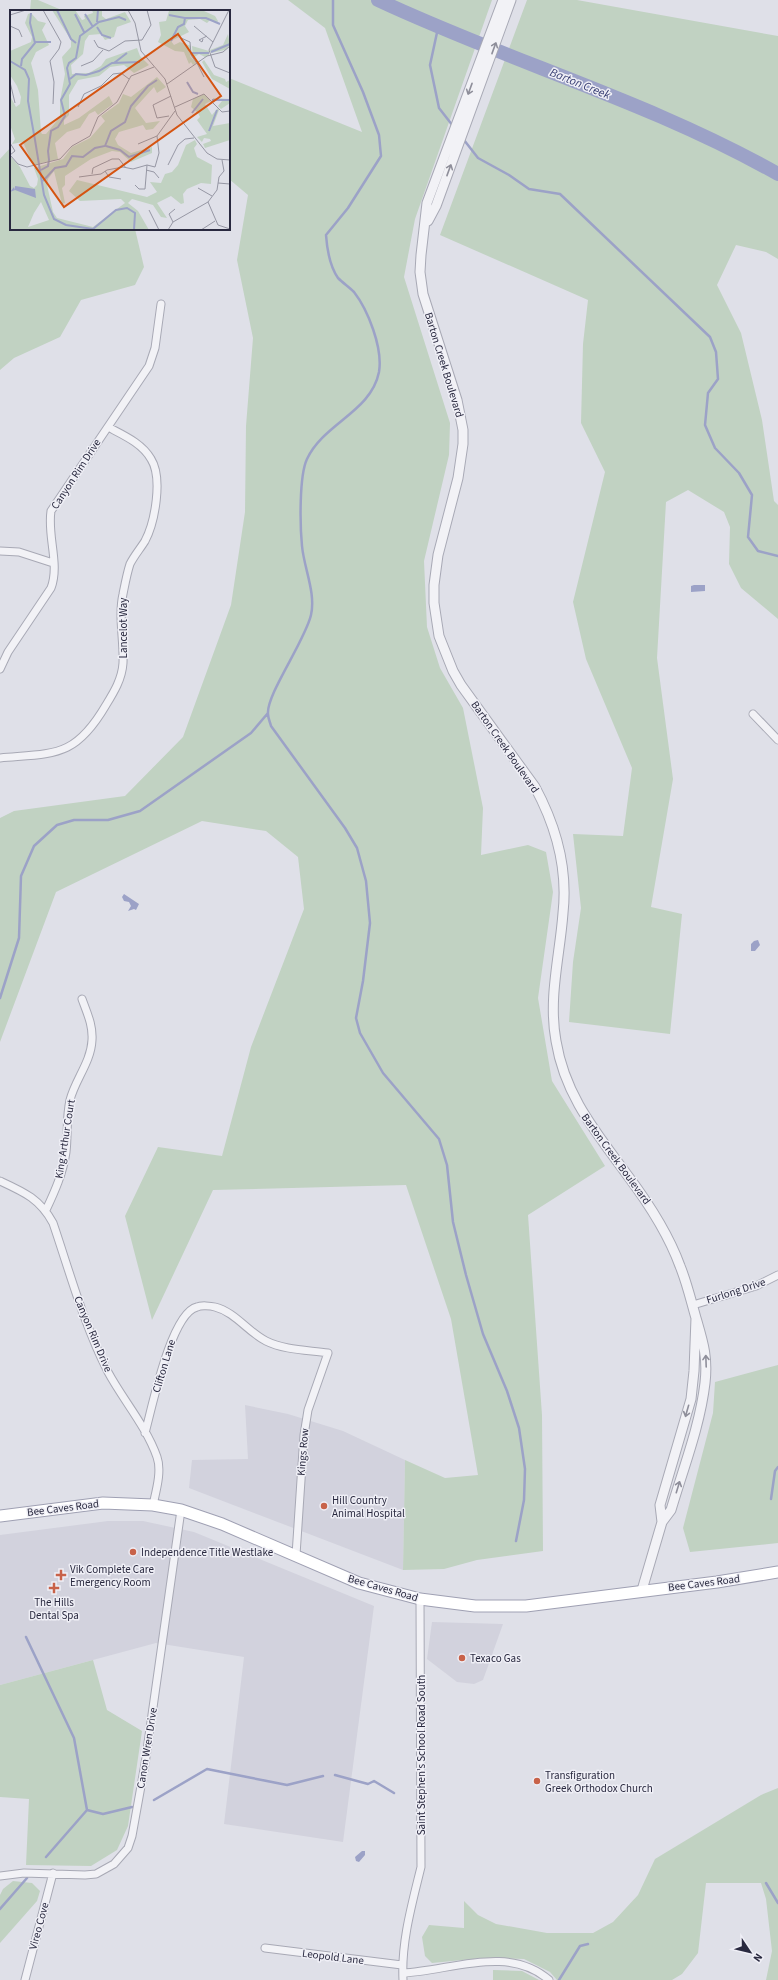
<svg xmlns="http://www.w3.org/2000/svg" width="778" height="1980" font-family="'Source Sans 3',sans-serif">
	<rect width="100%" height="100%" fill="#dfe0e8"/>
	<path fill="#d2d2dd" d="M245,1405L288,1414L343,1431L405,1460L403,1570L189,1488L192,1460L248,1459Z
		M108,1521H143L194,1532L374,1606L343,1842L224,1824L244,1657L156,1643L0,1685V1535Z
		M432,1622L503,1624L483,1680L474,1684L457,1682L427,1659Z"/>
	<path fill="#c1d2c2" d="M31,0H38L64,11H30Z
		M288,0H492L415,219L404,277L450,423L449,455L424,561L427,627L440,668L463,708L483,808L481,855L528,845L546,852L553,892L538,998L552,1081L605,1166L528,1215L542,1415L543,1551L477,1560L444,1569L403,1570L405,1460L445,1478L478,1475L451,1319L406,1185L213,1190L152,1320L125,1216L158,1147L222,1156L251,1047L304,909L298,857L266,831L202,821L56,892L0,1042V818L14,811L125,796L183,737L231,605L245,512L246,426L253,338L237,260L248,195L229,179V78L362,132L325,28Z
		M527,0H577L778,36V259L766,252L736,245L717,285L741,333L762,420L774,501L778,505V619L741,588L729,564L730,527L724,512L688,490L666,502L657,658L673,779L651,907L682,914L670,1034L569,1022L573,962L581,908L573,834L623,836L632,768L586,659L573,602L605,472L581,423L583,344L588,300L440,235Z
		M11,147V229H135L144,267L135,285L81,300L60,337L14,358L0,370V159Z
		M778,1365V1543L690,1552L683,1528L713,1413L715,1382Z
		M93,1660L107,1710L142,1731L128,1826L117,1850L91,1866L26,1865L29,1799L0,1797V1685Z
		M778,1788V1980H766L772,1951L766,1899L761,1883H706L698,1953L682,1974L672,1980H557L550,1972L524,1959L483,1958L432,1963L425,1956L422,1937L429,1925L464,1928V1901L478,1915L496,1924L547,1933H593L613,1922L638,1895L655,1859L761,1795Z
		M13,1881L32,1883L40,1891L37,1901L0,1943V1895L3,1889Z
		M493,1970L522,1971L539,1980H493Z"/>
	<path fill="#9ca2c7" d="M694,585H705V591L691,592V586Z
		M124,894L139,904L136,910L134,909L128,911L131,906L129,902L124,901L122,897Z
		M758,940L760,945L755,951H751V944L754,941Z
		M362,1851H365V1855L359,1862L356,1861L355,1857Z"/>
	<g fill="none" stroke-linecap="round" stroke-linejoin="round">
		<path stroke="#9ca2c7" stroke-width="2.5" d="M333,0V25L363,92L379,135L381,156L348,208L326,235C327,249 329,265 338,278C343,283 349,287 354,292C368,310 383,348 379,372C371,412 324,423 307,459C299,476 300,526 302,546C304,568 316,593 311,615C305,641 266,695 268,714C268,718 270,722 271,726L345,828L357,848L366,881L370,923L363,981L356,1018L360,1033L383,1073L439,1139L447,1165L453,1222L466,1275L483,1334L507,1391L519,1428L525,1469L524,1500L516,1541
			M438,28L430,65L439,108L453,126
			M464,140L478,158L509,175L529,189L560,194L710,337L716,352L718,379L708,393L705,425L715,448L739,473L752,495L748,537L758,551L778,556
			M0,998L19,938L21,876L34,846L57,825L74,820H108L140,811L251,733L268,713
			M771,1499L775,1471L778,1467
			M26,1637L74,1738L87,1810
			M335,1775L368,1784L374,1781L394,1793
			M154,1800L207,1769L287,1785L323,1776
			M46,1857L87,1810L103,1814L132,1807
			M766,1883L778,1903
			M0,1909L27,1878
			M559,1980L580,1946L588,1944"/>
		<path stroke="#9ca2c7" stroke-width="14" d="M378,0C510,62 651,102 778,174"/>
		<g stroke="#a8a9b5" stroke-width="9">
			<path id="minor" d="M0,551L19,552L53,563
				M0,669L8,652L51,588C60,564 47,536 51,511L149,366L155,348L161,304
				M753,714L778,740
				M0,758C55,753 75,758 106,705C114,692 122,679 123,663C124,641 118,616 123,594C125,584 127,573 130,564C134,556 140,549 145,541C155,522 163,478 151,459C142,443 123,435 108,427
				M0,1181C24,1192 40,1199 53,1223C70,1273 84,1325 108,1372C123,1400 146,1426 157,1457C162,1471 156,1491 153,1505
				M46,1210C55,1191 63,1173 66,1152C68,1135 66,1118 70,1100C75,1080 91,1062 92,1040C93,1025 87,1013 82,999
				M693,1305L756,1286L778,1275
				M145,1433C152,1408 171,1313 197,1307C201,1305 211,1306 215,1307C235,1312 248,1332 266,1341C284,1350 307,1350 328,1353L308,1410L304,1435L296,1555
				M0,1876L24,1873L85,1875L96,1874L114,1864L128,1848L132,1836L145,1764L181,1510
				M265,1948L402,1965
				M403,1973C450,1971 508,1944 549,1980
				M25,1980L53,1873
				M403,1980C401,1942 412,1904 421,1867L420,1599"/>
		</g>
		<g stroke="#a8a9b5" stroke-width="11">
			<path id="tertiary" d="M503,0L427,203L421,255L420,272L423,294L457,400L463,430V444L458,478L438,555L434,585V603L439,636L453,671L461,685L535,787C556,826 568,868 563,913C560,955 548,998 556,1041C565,1096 596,1132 628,1176C649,1204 668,1233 680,1266C687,1283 691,1301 696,1318C703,1342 708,1357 705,1383C700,1426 683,1469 671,1510L662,1522L642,1590
				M428,221L436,206L511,0
				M662,1522L660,1505L691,1399L694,1371L696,1318"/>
		</g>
		<g stroke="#9fa0b3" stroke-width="13">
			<path id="primary" d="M0,1516L103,1503L153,1505L181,1510L222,1524L359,1583L420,1599L475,1606H526L717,1582L778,1572"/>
		</g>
		<use href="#minor" stroke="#f2f2f6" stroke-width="7"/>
		<use href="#tertiary" stroke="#f2f2f6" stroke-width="9"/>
		<use href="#primary" stroke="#fff" stroke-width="11"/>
	</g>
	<defs><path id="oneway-shaft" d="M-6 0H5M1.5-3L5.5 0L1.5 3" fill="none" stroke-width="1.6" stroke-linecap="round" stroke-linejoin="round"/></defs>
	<g stroke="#8e8e9a">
		<use href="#oneway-shaft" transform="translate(494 48) rotate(-70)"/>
		<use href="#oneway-shaft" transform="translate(470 89) rotate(110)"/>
		<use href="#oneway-shaft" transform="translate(449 170) rotate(-70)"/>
		<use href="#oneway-shaft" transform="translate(706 1361) rotate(-92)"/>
		<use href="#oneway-shaft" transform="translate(687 1411) rotate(106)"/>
		<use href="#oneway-shaft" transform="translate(678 1487) rotate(-73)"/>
	</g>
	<g fill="#c86249" stroke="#efeff6" stroke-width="1.5">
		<circle cx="324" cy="1506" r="4"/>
		<circle cx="133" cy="1552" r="4"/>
		<path d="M59 1569h4v4h4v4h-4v4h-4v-4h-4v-4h4z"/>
		<path d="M52 1582h4v4h4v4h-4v4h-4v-4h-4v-4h4z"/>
		<circle cx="462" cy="1658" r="4"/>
		<circle cx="537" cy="1781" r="4"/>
	</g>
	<g text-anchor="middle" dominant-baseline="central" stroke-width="3" stroke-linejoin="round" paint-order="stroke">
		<g font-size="11" fill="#29293f" stroke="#efeff6">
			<text transform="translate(444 365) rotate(73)">Barton Creek Boulevard</text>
			<text transform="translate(76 474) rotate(-57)">Canyon Rim Drive</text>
			<text transform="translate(123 628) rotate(-90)">Lancelot Way</text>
			<text transform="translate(505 747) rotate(55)">Barton Creek Boulevard</text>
			<text transform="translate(65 1139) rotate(-81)">King Arthur Court</text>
			<text transform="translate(616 1159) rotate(54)">Barton Creek Boulevard</text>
			<text transform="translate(736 1291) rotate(-18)">Furlong Drive</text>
			<text transform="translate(93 1334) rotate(67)">Canyon Rim Drive</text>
			<text transform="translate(164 1366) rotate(-73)">Clifton Lane</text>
			<text transform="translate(303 1452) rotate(-85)">Kings Row</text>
			<text transform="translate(63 1508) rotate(-7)">Bee Caves Road</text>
			<text transform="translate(704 1583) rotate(-7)">Bee Caves Road</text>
			<text transform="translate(383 1588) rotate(16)">Bee Caves Road</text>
			<text transform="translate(147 1748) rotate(-81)">Canon Wren Drive</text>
			<text transform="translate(421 1755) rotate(-90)">Saint Stephen's School Road South</text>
			<text transform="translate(39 1926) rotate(-75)">Vireo Cove</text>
			<text transform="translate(333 1957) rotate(7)">Leopold Lane</text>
		</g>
		<g font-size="11" fill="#29293f" stroke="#efeff6" text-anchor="start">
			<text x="332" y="1500">Hill Country<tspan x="332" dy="13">Animal Hospital</tspan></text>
			<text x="141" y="1552">Independence Title Westlake</text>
			<text x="70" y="1569">Vik Complete Care<tspan x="70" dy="13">Emergency Room</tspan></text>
			<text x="54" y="1602" text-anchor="middle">The Hills<tspan x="54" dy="13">Dental Spa</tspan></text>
			<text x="470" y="1658">Texaco Gas</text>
			<text x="545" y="1775">Transfiguration<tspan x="545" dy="13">Greek Orthodox Church</tspan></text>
		</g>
		<g font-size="12" font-style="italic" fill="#353b71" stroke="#efeff6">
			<text transform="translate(580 84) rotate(22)">Barton Creek</text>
		</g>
	</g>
	<g transform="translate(10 10)">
		<rect width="220" height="220" fill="#dfe0e8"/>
		<path d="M42,0H65L72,10L75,9L74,6L83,3L82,0H92V6L96,9L115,2L121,12L107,17L104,27L95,30L91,24L79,25L75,31L73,44L61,55L62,64L79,63L91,56L96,49L127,38L130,46L139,55L124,63L114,55L100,57L89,66L68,70L59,85V105L54,110V115L69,108L99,86L103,94L88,105L85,101L79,104L70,118L57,122L45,133L48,149L23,155L13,132L2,134L5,129L0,115V86L6,97L10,94L11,87L7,76L0,65V41L21,32L22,27L15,13L18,4L21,3L28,11L36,13L32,20L39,35L26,42L21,53L28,80L31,122L32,124H36L50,107V91L55,64L52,47L61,37V30ZM169,0L194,1L205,6L208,11L207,13L200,10L197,13L190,9L178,10L175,16L179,22L161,31L164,35L170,32L181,36L180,46L186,53L183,55L181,52L179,54L174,42L165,41L148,32L151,25L149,12L156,11L159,1ZM218,24L220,35L215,40L201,43L200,40L213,35ZM182,36L199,41V45L195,47L189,44L183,48ZM194,50L204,65L215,69L216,72L220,70V79L202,69L192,52ZM147,67L156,77L147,83L144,77L125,98L136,113L150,111L143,119L136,120L133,115L109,122L105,129L108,135L121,143L142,137V143L121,152L110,142L102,141L81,149L55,166V175L52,178L55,193L52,194L44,161L38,169L37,175L43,202L47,208L83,217L115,193L111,189L70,191L59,181L67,170L137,187L147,182L140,172L151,173L155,164L162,162L168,155L176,135L185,130L187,134L184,138L187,147L202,155L201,174L191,173L177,179L173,184L174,193L171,194L161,186L147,193L157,208L151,207L143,195L122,189L118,193L128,201L139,220H0V146L10,157L20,176L24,178L27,175L28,169L24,158L53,149L62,137L80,128L95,111L91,106L109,93L113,84L121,87ZM31,192L39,210L18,217L24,203ZM194,84L201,91L195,94L202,105L208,98L209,100L203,116L220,113V130L195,138L193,134L201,131L200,129L194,128L192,132L187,127L197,124L187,110L190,107L188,103L181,97L183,89ZM203,88L220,89V93L211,99L208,96L212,91H203Z" fill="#c1d2c2" fill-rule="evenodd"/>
		<path d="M5,176L25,179L26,188L5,180L0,182L4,177L5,180Z" fill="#9ca2c7"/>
		<path fill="none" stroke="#9ca2c7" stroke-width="2" d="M47,0L61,29L66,33M65,4L74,22M75,4L83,17M159,5L175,8L174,14L168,17L161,31M175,8H196L210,14M87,12L88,0M87,17L92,25L101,28M25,32H41M201,42L220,34M182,43H199M0,51L15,60L19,69L18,91L25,130L34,185L44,209L56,215L83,219L106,200L117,198L125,203L124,220M104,53L117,43M11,56L12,49L25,33L20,13L21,3M60,69L66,64L76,65L89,61L102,53L130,52M177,72L183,82L188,84M202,90H220M182,103L193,89M199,121L207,100M96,136L110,140L119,147L140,140M31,160L38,156L39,150L38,141L41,121L48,117L55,106L51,90L60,74L57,58L59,53L66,48L70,26L89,12L109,7L116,10M33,171L45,158L56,156L62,146L73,147L85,138L95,136L101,121L115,112L121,96L138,76L147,70"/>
		<path fill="none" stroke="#9697a4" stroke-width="1" d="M33,0L51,32L49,39L40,51L44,72L43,94M118,0L125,13L131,41L155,69L167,105L197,143L207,149L220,150M219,0L199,40L205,57L220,63M0,5L16,0M0,16L9,20L12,27M184,16L203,32M171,28L180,32L181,45L188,55M193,29L192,32L189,30L197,26M84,30L88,37L99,41L115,31L132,30L141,15L137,0M188,55L194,67M71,56L83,51L93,40M0,72L5,93M157,74L197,46L213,42L220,36M68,97L74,84L91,76L103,64L111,63L119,69M165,97L194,84L212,102L220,101M159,106L147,108L143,95L161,86M0,133L5,141L0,145M128,134L147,126M0,145L8,154L17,157L50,149L62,136L80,126L88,107L107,92L121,66L144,57M158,155L168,135L175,129L184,128M136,160L144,162L149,168M95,161L99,167L111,169M82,164L83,158L102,149H109L116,158M69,167L91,164L97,160L113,157L123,159L137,155L145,157L149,143L147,126L165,101M208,173L220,174M125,175L129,179H135L137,155M188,178L202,186M198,192L207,180L209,167L214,161L212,150M198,192L208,215L220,219M139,200L149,220M163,212L159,204L165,199M158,220L163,212L198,192M191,220L205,211"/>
		<path fill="#d55411" fill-opacity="0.15" stroke="#d55411" stroke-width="2" d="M168,24L211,86L54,197L10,135Z"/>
		<rect width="220" height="220" fill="none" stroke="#29293f" stroke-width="2"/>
	</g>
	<g transform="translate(750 1952) rotate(125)" stroke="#efeff6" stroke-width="3" paint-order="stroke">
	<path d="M0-3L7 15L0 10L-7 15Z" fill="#29293f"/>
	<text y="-6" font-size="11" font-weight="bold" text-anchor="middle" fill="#29293f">N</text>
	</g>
</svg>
